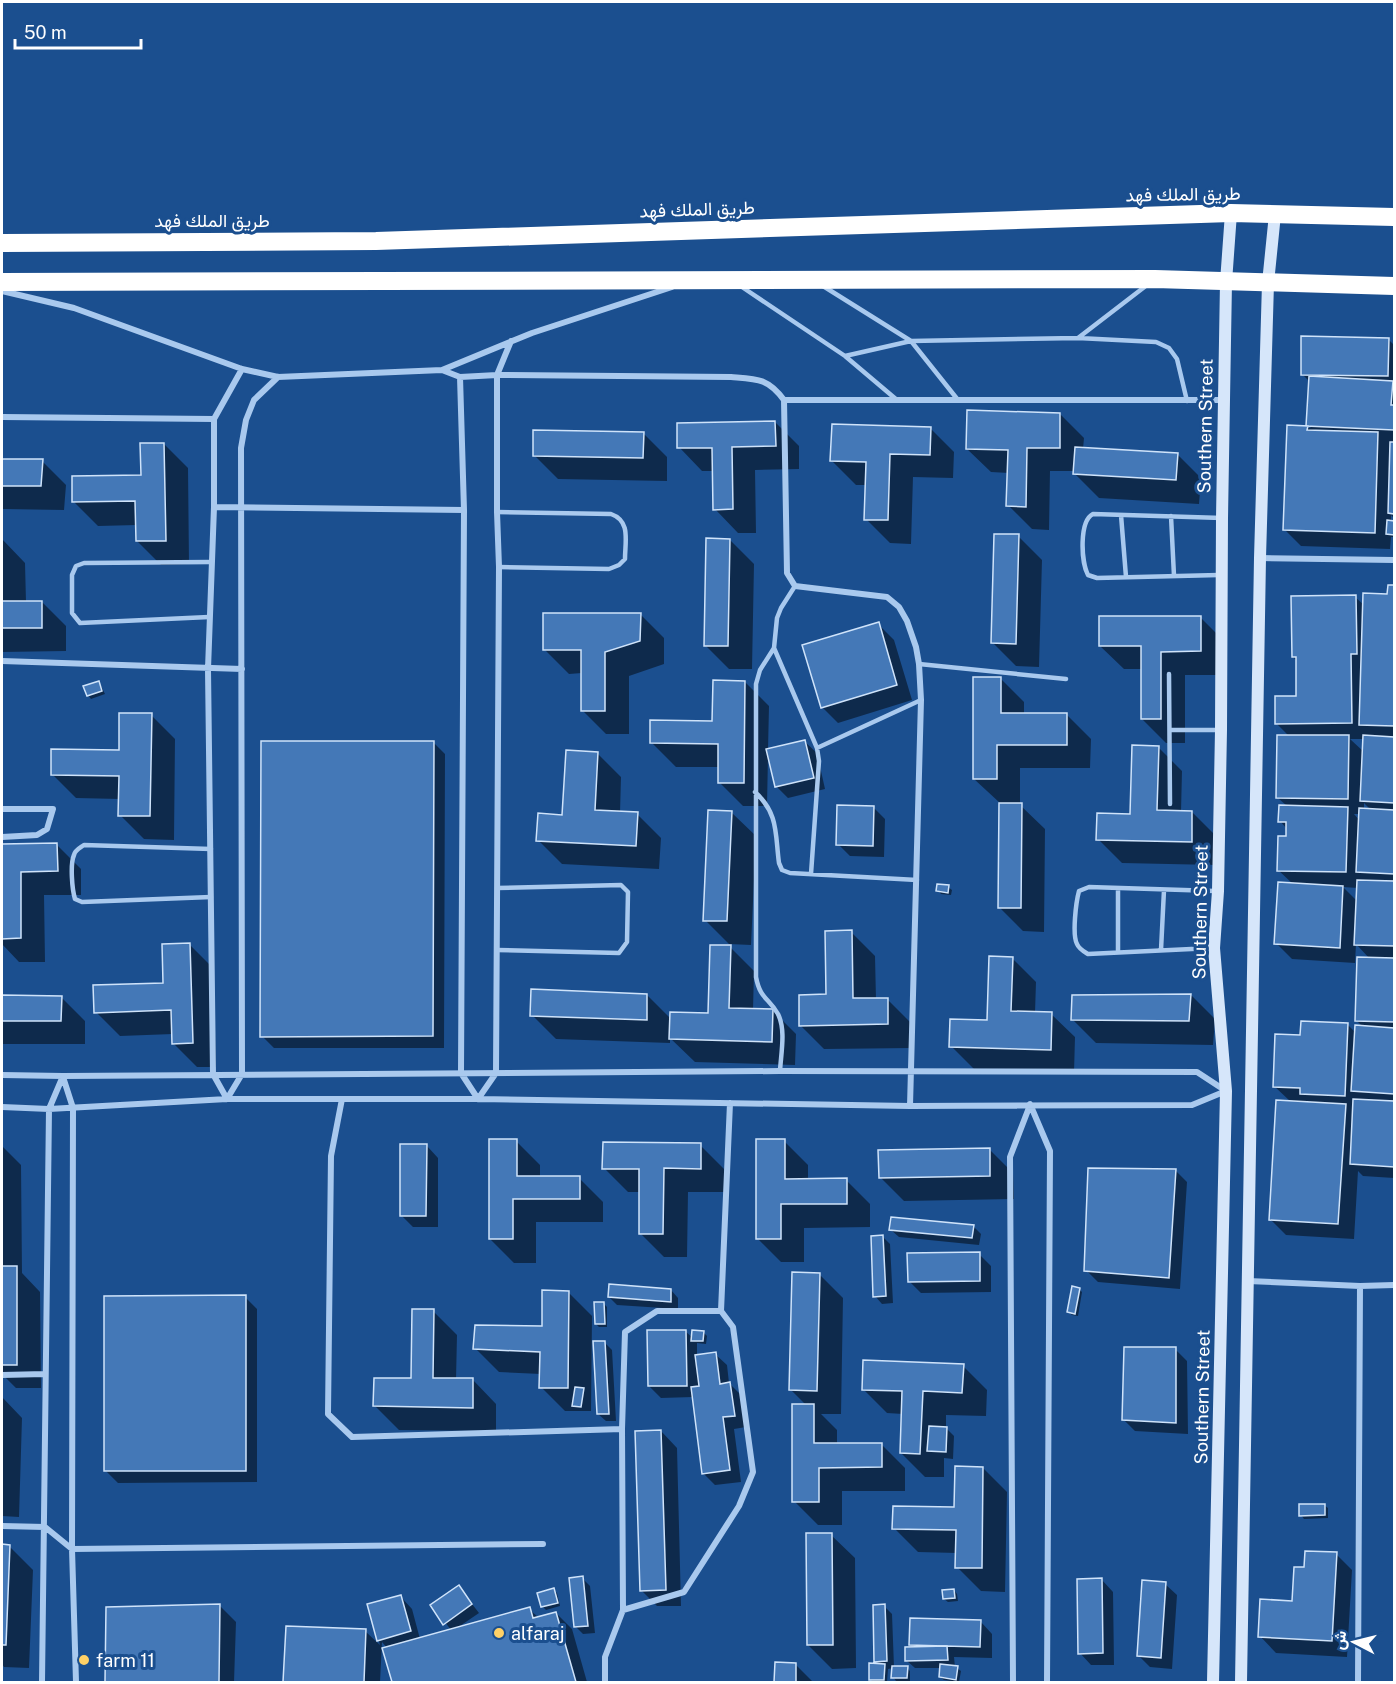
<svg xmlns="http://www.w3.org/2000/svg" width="1396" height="1684" font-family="'Public Sans',Vazirmatn,sans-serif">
	<rect width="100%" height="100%" fill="#1b4f8f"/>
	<path fill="#0007" fill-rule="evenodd" d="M1388,339L1394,345V518L1391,515V522L1394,523V537H1391L1390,549L1301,546L1285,530L1289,427L1311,428L1308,425L1310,382L1302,374Z
		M1060,414L1084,438L1083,449L1177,454L1201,478L1199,504L1099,498L1075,474V471H1050L1049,530L1032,529L1008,505L1009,473L991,472L967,449Z
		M775,422L799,446V469L755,470L756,533H738L715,509L714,471H702L679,447Z
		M930,428L954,452L953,478L913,477L911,544L890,543L866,519L867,485H856L832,461Z
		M643,433L667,457V481L558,479L534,455Z
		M164,444L188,468L189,564L161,565L137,541V525L98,526L74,502L142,476Z
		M2,460L42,461L66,485L64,510L2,509Z
		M1018,536L1042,560L1039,667L1016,666L992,642Z
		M2,539L25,563L26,602H42L66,626V651L2,652Z
		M730,540L754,564L752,669H729L705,645Z
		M1389,586H1394V1178L1363,1176L1358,1171L1354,1239L1286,1235L1270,1219L1291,1102L1274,1086L1302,1037L1347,1024L1356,1033L1364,1028L1357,1021L1370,959L1356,944L1355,963L1292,959L1276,943L1293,884L1278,870L1287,837V829L1280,821L1287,806L1278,798L1289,736L1277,724L1298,697L1297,661L1293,657L1355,597L1364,605L1389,595ZM1350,739H1364V752ZM1364,803L1371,810H1364ZM1354,814H1360V821ZM1343,887L1358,888V902Z
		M640,614L664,638V664L629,676V734H606L582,710V673L569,674L545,650Z
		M1200,617L1224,641V675H1185V743H1166L1142,719V669H1124L1100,646Z
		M878,624L894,640L912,700L838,723L822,707Z
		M1000,678L1024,702V715H1067L1091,739L1090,768H1020V805L1045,829L1044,932L1023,931L999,907L1000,803L974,779Z
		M99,682L105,694L91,699L88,695Z
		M745,682L769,706L768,750L805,742L817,753L825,789L788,798L776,786L768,756L767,806H743L719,782V767H676L652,743L714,722Z
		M151,715L175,739L174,840L144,839L120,815V799L76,798L52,774L120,751Z
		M433,742L445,754L444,1048H274L262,1036Z
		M1158,747L1182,771L1181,812H1192L1216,836L1215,865L1122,863L1098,839L1132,815Z
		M597,753L621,777L620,813L637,814L661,838L659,869L562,864L538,840L564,816Z
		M873,807L885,819L884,857L850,856L838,844Z
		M732,813L756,836L751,945L729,944L705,920Z
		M2,845H57L81,869V895H44L45,962H19L2,944Z
		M948,887L952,890L951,895L941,894L938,890Z
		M851,932L875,956L876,1000L887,999L911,1023L912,1048L824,1049L800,1025L827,996Z
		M189,944L213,968L216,1067H197L173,1043V1034L120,1036L96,1012L165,984Z
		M730,947L754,971L753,1010H772L796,1034L795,1065L695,1062L670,1038V1043L556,1039L532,1015L647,995L671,1019L710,1015Z
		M1012,958L1036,982L1035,1013L1051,1014L1075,1037L1074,1073L975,1070L951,1046L988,1022Z
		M1191,995L1215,1019L1213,1045L1096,1043L1072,1019Z
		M2,997H61L85,1021V1044H2Z
		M516,1141L540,1165V1178H579L603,1202V1222H536V1263H514L490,1239Z
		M784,1141L808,1165V1180H846L870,1204V1227L804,1228V1262H781L757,1238Z
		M700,1145L724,1169V1192H688L687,1257H664L640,1233L641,1192H628L604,1168Z
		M2,1146L21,1165L22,1273L40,1292L41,1388H16L2,1374Z
		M427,1146L438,1158V1227H413L401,1215Z
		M989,1149L1013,1173L1014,1199L904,1201L880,1177Z
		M1175,1170L1187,1182L1180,1289L1098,1282L1086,1270Z
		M973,1226L981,1234L979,1245L899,1237L891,1230Z
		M883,1237L890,1244L893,1303L882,1304L875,1296Z
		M979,1254L991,1266V1292L921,1293L909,1281Z
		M819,1274L843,1298L841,1414H821L837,1430V1444H881L905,1468V1491H842V1525H818L794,1501L807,1406L791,1390Z
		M1079,1289L1082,1292L1078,1316L1072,1315L1069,1312Z
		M671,1290L678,1298V1309L617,1305L609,1297Z
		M568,1292L592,1316L591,1411H565L541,1387V1374L499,1372L475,1348L543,1328Z
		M245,1297L257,1309V1482L118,1483L106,1471Z
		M603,1303L607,1307V1327H599L596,1324Z
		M433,1311L457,1335L456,1380H473L496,1404V1431L399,1430L375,1406L412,1380Z
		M685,1331L693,1338L703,1332L707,1336L706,1344L697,1343V1356L715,1354L727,1365L729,1383L742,1396L746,1427L734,1429L741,1482L715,1485L703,1473L693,1397L661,1398L649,1386Z
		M604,1342L612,1350L616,1421H606L598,1414Z
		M1175,1349L1187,1361L1188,1434L1135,1431L1123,1419Z
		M963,1366L987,1390L986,1416L946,1415V1428L954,1436L953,1459L944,1458V1477H925L901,1453L903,1414L887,1413L863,1389Z
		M2,1397L22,1418L19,1517L2,1516Z
		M661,1431L677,1448L681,1606H657L641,1590Z
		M983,1468L1007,1492L1005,1592L981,1591L957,1567V1553L918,1552L894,1528L956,1508Z
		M1324,1505L1328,1508V1518L1304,1519L1301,1515Z
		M831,1535L855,1558L856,1668L832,1669L808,1645Z
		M2,1546H9L33,1570L29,1668L4,1667L2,1664Z
		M1336,1554L1352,1570L1347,1657L1276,1653L1260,1636L1293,1602L1305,1569Z
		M582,1578L590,1586L595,1633L583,1634L575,1626Z
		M1102,1580L1113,1592L1114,1665H1091L1080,1653Z
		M1165,1584L1177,1595L1172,1669L1150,1667L1138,1655Z
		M458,1586L479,1613L457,1628L529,1609L539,1618L556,1613L572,1629L587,1682H393L384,1649L387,1648L382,1642L380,1682H285L287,1628L365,1631L380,1645L369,1606L401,1597L412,1609L420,1639L451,1630L432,1605Z
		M553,1590L557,1593L560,1606L546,1610L542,1606Z
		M954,1590L957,1594L958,1601L948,1602L944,1599Z
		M220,1606L236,1622L234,1682H106L107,1608Z
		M884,1606L892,1614L894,1667L907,1668L910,1671V1681H896L893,1677V1668L888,1669L887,1682H873L870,1679L880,1665L876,1661Z
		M981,1622L992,1634V1658L954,1657L955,1667L961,1671L959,1682L944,1680L940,1677L942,1668H915L907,1661L915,1648L910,1644Z
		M776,1664H795L813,1682H776Z
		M682,1681H700L701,1682H682Z"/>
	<path fill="#4478b7" stroke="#cfe3fa" stroke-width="1.5" d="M1301,336L1389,338L1388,376L1301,375Z
		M1309,376L1393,381L1391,405H1394V430L1306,426Z
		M967,410L1060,413V448H1027L1026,507L1006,506L1008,450L966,449Z
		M775,421L776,446L732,447L733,509L713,510L712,448H677V423Z
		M832,424L931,427L930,455L890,454L888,520H864L866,462L830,461Z
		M1287,425L1308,426L1307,430L1378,432L1375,533L1283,530Z
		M533,430L644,432L643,458L533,456Z
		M1390,442H1394V514L1388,513Z
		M140,443H164L166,541H136L135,501L72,502V476L141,475Z
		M1075,447L1178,453L1176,480L1073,474Z
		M2,459H43L41,486H2Z
		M1387,520L1394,521V535L1386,534Z
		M994,534H1019L1016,644L991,643Z
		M2,537V601H42V628H2Z
		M706,538L730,539L728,646H704Z
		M1388,585H1394V726L1359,725L1363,593L1387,594Z
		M1356,595L1357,654H1351L1352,723L1275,724V696H1296V657H1292L1291,596Z
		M543,613H641L640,641L605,652V711H581V650H543Z
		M1099,616H1201V651L1161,652V719H1141V646H1099Z
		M879,622L897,685L821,708L802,645Z
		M973,677H1001V713H1067V745H997V779H973Z
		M713,680L745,681L744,783H718V744L650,743V720L712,721Z
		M99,681L102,691L87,696L83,686Z
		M119,713H152L150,816H118L119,776L51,775V749L119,750Z
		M1277,735H1349L1348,799L1276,798Z
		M1363,735L1394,737V803L1360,801Z
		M805,740L814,778L775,787L766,749Z
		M261,741H434L433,1036L260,1037Z
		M1132,745L1159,746L1157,810L1192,811V842L1096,840L1097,813L1130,814Z
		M566,750L598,752L595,810L638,812L636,846L536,841L538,813L562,815Z
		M999,803H1022L1021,908H998Z
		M837,805L874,806L873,846L836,845Z
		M1279,805L1348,807L1346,872L1277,871L1278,836H1286V822H1278Z
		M1359,808L1394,810V874L1356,872Z
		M708,810L732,811L727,921H703Z
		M57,843L58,871L21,872V938L2,939V844Z
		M1357,880L1394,881V946L1354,945Z
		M1278,882L1343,886L1340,948L1274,944Z
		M937,884L949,885L948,893L936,891Z
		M852,930L853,998H888V1024L799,1026V995L826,994L825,931Z
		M190,943L193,1043L172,1044L171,1010L94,1013L93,985L163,983L162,944Z
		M710,945H731L729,1008L773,1009L772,1042L669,1039L670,1012L708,1013Z
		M989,956L1013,957L1011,1011L1052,1012L1051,1050L949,1047L950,1019L987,1020Z
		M1357,957L1394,958V1022L1355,1021Z
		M531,989L647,994V1020L530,1016Z
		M1191,994L1189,1021L1071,1020L1072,995Z
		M2,995L62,996L61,1021H2Z
		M1301,1021L1348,1023L1345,1096L1300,1094V1088L1273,1087L1275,1034L1300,1035Z
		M1355,1025L1394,1028V1094L1351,1091Z
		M1353,1099L1394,1101V1167L1350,1164Z
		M1276,1100L1346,1104L1338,1224L1269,1220Z
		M489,1139H517V1176H580V1199H513V1239H489Z
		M756,1139H785V1179L847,1178V1204H781V1239H756Z
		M603,1142L701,1143V1169L664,1168L663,1234H639V1169H602Z
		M400,1144H427L426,1216H400Z
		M990,1148V1176L879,1178L878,1150Z
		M1088,1168L1176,1169L1169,1278L1084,1271Z
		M891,1217L974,1225L972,1238L889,1230Z
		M883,1235L886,1296L873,1297L871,1236Z
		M980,1252V1281L908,1282L907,1253Z
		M2,1266H17V1365H2Z
		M792,1272L820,1273L817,1391L789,1390Z
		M609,1284L671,1289V1302L608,1297Z
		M1072,1286L1080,1288L1075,1314L1067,1312Z
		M542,1290L569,1291L568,1388H539L540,1352L473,1349L475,1325L542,1326Z
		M246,1295V1471H104V1296Z
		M594,1302H604L605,1324H595Z
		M412,1309H434L433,1378H473V1408L373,1406L374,1378H411Z
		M647,1330H686L687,1386H648Z
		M692,1330L704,1331L703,1341H691Z
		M593,1341H605L609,1414H597Z
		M1124,1347H1176V1423L1122,1420Z
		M716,1352L720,1384L730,1382L735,1416L723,1417L730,1470L702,1474L691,1387L699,1386L695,1355Z
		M863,1360L964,1364L962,1393L923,1391L920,1454L900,1453L902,1391L862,1390Z
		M575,1387L584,1388L581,1407L572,1406Z
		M792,1404H814V1443H882V1467L819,1468V1502H792Z
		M929,1426L947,1427L946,1452L927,1451Z
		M661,1430L666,1590L640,1591L635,1431Z
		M955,1466L983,1467L982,1568H955L956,1530L892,1529L893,1506L954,1507Z
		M1299,1504H1325V1515L1299,1516Z
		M806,1533H832L833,1645H807Z
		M2,1544L10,1545L6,1645H2Z
		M1305,1551L1337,1552L1332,1641L1258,1637L1260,1599L1292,1601L1294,1567H1304Z
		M583,1576L588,1626L574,1627L569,1578Z
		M1102,1578L1103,1653L1078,1654L1077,1579Z
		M1142,1580L1166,1582L1161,1658L1137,1656Z
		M459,1585L472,1604L443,1625L430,1605Z
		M554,1588L558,1603L541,1607L537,1593Z
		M954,1589L955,1598L943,1599L942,1590Z
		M401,1595L411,1631L377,1641L367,1604Z
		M220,1604L219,1682H105L106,1607Z
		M885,1604L887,1661L874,1662L873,1605Z
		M530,1607L533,1618L556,1612L576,1682H392L382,1648Z
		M910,1618L981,1620L980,1647L909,1645Z
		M286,1626L366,1629L364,1682H283Z
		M947,1646L948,1660L905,1661V1647Z
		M775,1662L796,1663V1682H774Z
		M869,1663L885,1664L884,1680H869Z
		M940,1664L958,1666L956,1680L939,1677Z
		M892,1666H908L907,1678H891Z"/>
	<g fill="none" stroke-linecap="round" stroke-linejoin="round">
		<path stroke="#a9c9ee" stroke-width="4.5" d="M823,286L911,341L958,400
			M742,287L845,356L897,400
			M1078,338L1147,285
			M845,356L911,341L1078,338L1156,342L1169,348L1177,359L1187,401
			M497,512L611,514C631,521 625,541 625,559L619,565L609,569L499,567
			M1121,515L1126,577
			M1171,516L1174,576
			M1219,575L1097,578L1088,575C1081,562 1079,521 1093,514L1222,518
			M209,617L80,623L72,613V575L76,566L84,563L210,562
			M774,648L817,748L819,761L811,874
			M919,664L1066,679
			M1169,674L1170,804
			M1170,730H1221
			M817,748L921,700
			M755,792C779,814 775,834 779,863L782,870L790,873L917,880
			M211,849L84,845C80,848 75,850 74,855C70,864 72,889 75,899L82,902L211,897
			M497,888L621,885L628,892L627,942L619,953L497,950
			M1212,948L1088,954C1083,951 1079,949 1077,944C1072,935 1076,902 1079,891L1089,887L1215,891
			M1161,950L1164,890
			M1118,952V888
			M780,1071C781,1053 786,1030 778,1014C769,998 760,999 756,977V684L760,670L774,648L777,618L781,608L795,586"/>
		<path stroke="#a9c9ee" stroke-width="6" d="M2,291L74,308L242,369L278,377L442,370L532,333L672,287
			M242,369L214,419V507L208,669L213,1074L227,1099L242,1074L241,448L246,420L254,400L278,377
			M442,370L460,377L464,510L461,1073L478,1099L496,1073L499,567L497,512V375L511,341
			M460,377L497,375L731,377C757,379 768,378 784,400L787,573L795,586L887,597L899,607L907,621L916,647L919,664L921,700L910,1106
			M784,400H1224
			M2,417L214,419
			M214,507L464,510
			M1260,558L1394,560
			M2,661L242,669
			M2,809H53L47,829L37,835L2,837
			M2,1075L63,1076L780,1071L1197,1072L1226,1091
			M63,1077L73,1108L72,1549L76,1682
			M342,1099L331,1156L328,1414L352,1437L622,1429L625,1332L657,1311H721
			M1030,1104L1050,1151L1047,1682
			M2,1107L49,1109L227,1099H478L910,1106L1192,1105L1226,1091
			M1248,1281L1360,1286L1394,1285
			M2,1375L45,1374
			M2,1526L45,1527L72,1549L543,1544
			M623,1610L684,1592L739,1506L753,1472L733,1327L721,1311L730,1103
			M42,1682L49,1109L63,1076
			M605,1682V1657L623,1610L622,1429
			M1013,1682L1010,1157L1030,1105
			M1358,1682L1360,1286"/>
		<path stroke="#d6e6fa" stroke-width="12" d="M1213,1682L1226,1091L1214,948L1218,891L1221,730L1222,518L1226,282L1231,213
			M1241,1682L1260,558L1268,283L1275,214"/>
		<path stroke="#fff" stroke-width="18" d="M2,243L376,241L1231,213L1394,217
			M2,282L1155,279L1394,286"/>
	</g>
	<g fill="#ffd166" stroke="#1b4f8f" stroke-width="2">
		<circle cx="499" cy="1633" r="6"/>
		<circle cx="84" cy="1660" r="6"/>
	</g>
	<g text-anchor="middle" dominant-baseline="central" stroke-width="6" stroke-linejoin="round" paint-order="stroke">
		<g font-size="18" fill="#fff" stroke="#1b4f8f">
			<text transform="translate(1183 194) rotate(-1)">طريق الملك فهد</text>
			<text transform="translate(697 209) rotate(-2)">طريق الملك فهد</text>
			<text x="212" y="220">طريق الملك فهد</text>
			<text transform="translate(1205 426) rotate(-89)">Southern Street</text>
			<text transform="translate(1200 912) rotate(-89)">Southern Street</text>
			<text transform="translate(1202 1397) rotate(-89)">Southern Street</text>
		</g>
		<g font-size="18" fill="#fff" stroke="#1b4f8f" text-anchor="start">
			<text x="511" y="1633">alfaraj</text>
			<text x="96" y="1660">farm 11</text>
		</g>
	</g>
	<rect width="1396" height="1684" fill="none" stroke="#ffffff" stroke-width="6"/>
	<g transform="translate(1354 1642) rotate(277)" stroke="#1b4f8f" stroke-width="4.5" paint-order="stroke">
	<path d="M0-4.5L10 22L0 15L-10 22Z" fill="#ffffff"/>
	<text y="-9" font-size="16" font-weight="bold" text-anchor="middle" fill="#ffffff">ش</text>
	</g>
	<path d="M15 39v9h126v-9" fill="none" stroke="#ffffff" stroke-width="3"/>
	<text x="24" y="39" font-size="18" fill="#ffffff" stroke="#1b4f8f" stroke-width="4.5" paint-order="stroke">50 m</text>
</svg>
